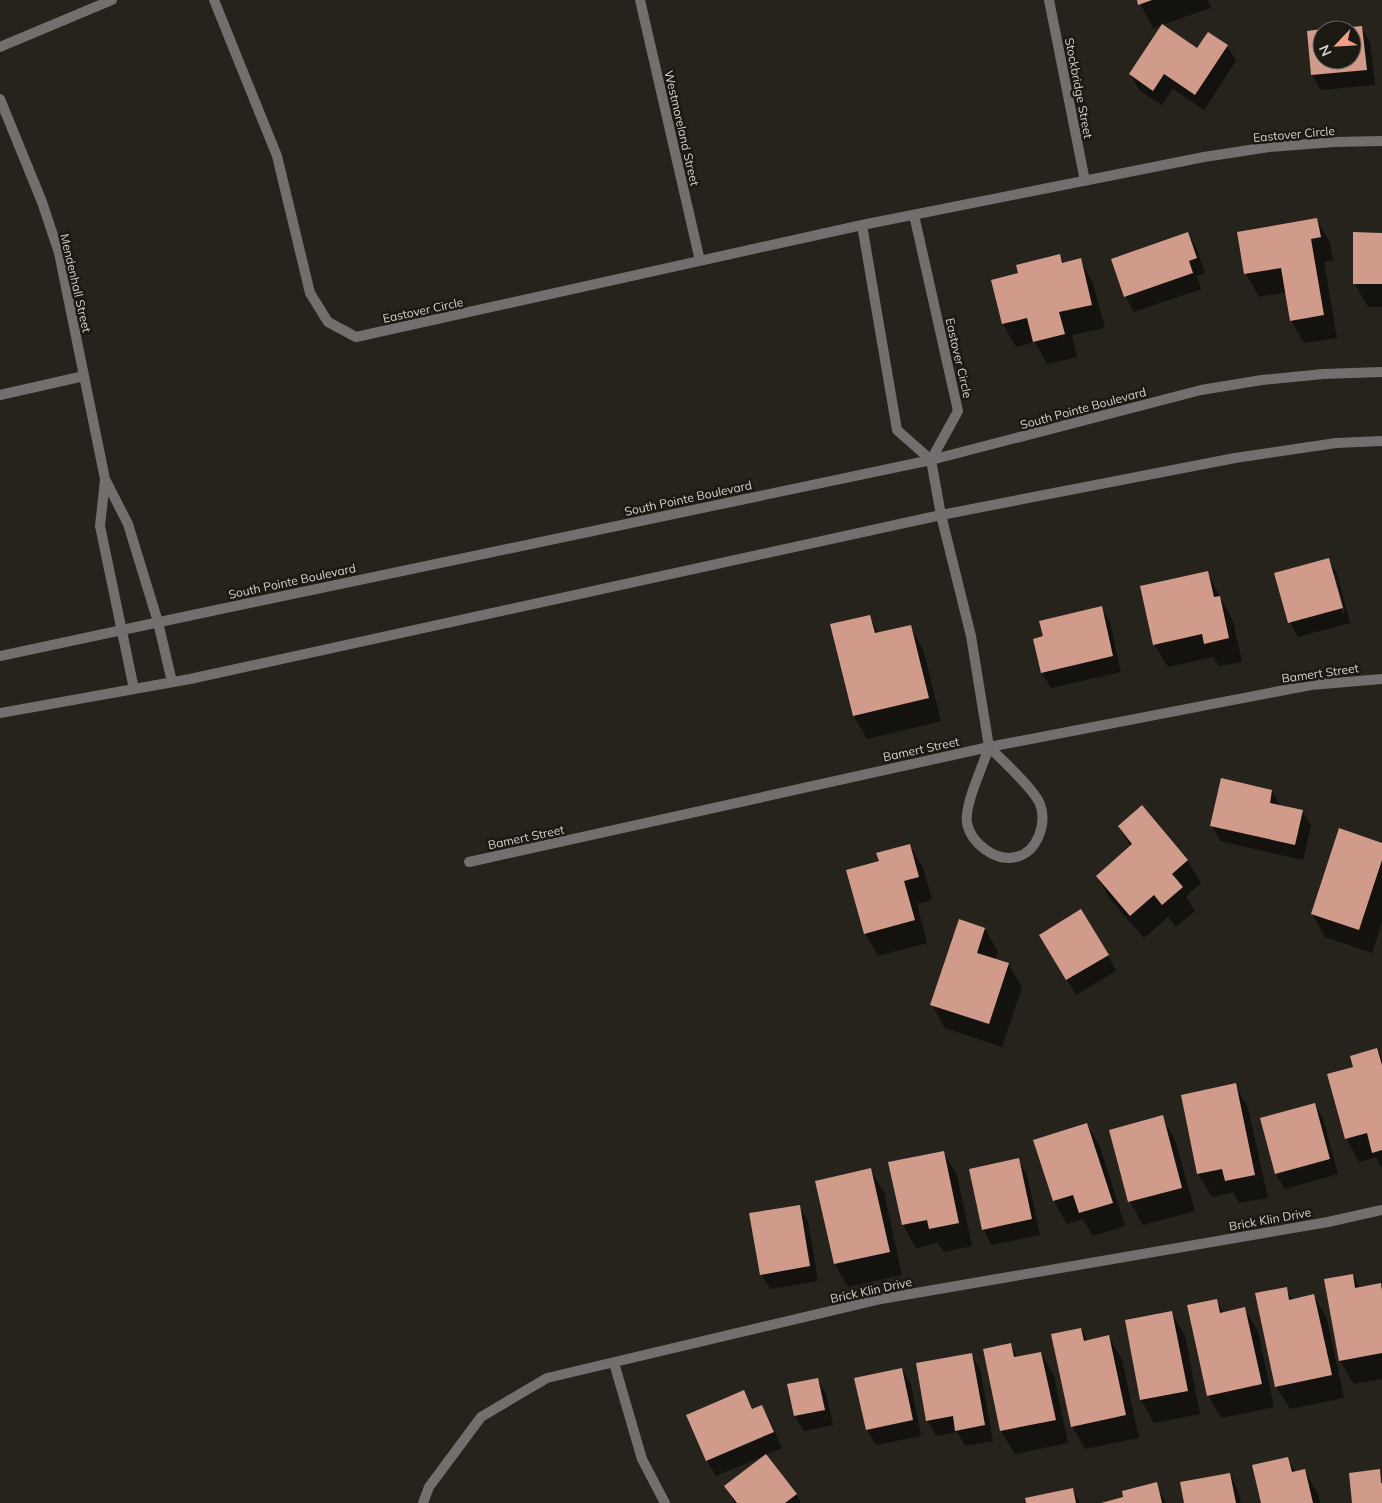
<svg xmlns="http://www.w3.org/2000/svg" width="1382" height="1503" font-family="Mulish,sans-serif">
	<rect width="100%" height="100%" fill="#26221c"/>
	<path fill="#0007" fill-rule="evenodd" d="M1138,0H1208L1211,8L1153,28Z
		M1361,27L1370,42L1375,85L1321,90L1312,75L1322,30V60H1352V30H1327Z
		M1227,46L1236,61L1204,110L1173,89L1162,105L1139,90L1130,74L1197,50Z
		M1316,219L1330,242L1333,260L1324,262L1337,338L1304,343L1291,320L1286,292L1259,297L1246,274Z
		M1188,234L1197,249L1205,274L1197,276L1201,289L1134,312L1126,297L1113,260Z
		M1382,234V307H1368L1355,284Z
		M1060,256L1064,264L1080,260L1093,283L1105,328L1072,335L1077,357L1047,364L1035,342L1016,347L1003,324L992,281L1020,274Z
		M1328,559L1337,574L1350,623L1298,637L1290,622ZM1332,574H1335L1345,613L1343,614Z
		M1207,572L1233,621L1242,662L1219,666L1213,657L1168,667L1154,644Z
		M1101,607L1110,623L1121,672L1051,688L1042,673L1034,640L1044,637Z
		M869,616L879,634L910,626L923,649L941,721L867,739L854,716L832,625Z
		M1272,791L1280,806L1302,811L1311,826L1303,860L1220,841L1212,826Z
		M1119,827L1187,860L1201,883L1186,896L1195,911L1176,927L1168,917L1144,938L1110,899L1097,876L1131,847Z
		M1382,844V922L1372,953L1325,937L1312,914Z
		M910,845L923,868L932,900L917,904L927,943L878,956L865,933L880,862Z
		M985,929L998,952L995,960L1008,964L1022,987L1002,1047L945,1028L932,1005Z
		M1049,950L1108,955L1116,971L1076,995Z
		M1377,1050L1382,1059V1168L1376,1157L1359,1162L1346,1139L1355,1068Z
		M1235,1085L1248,1108L1268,1198L1239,1203L1233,1192L1212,1197L1198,1174Z
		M1315,1104L1323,1119L1338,1174L1285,1189L1276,1174L1261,1119Z
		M1162,1117L1175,1140L1195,1211L1143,1225L1130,1202Z
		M1087,1124L1100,1147L1125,1226L1093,1236L1083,1219L1067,1224L1054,1201Z
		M943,1152L957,1175L972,1246L944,1252L938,1243L916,1248L903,1225L890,1163Z
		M1018,1160L1027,1175L1040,1235L992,1245L983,1229Z
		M870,1169L884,1192L902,1275L848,1287L835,1264L816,1182Z
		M799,1206L808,1221L818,1281L770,1289L761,1274Z
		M1353,1275L1360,1288L1380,1285L1382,1288V1379L1354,1384L1340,1361Z
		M1286,1288L1293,1300L1314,1296L1327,1319L1344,1398L1290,1409L1276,1386Z
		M1216,1300L1224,1313L1244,1308L1258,1331L1274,1407L1221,1418L1208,1395Z
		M1172,1313L1185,1336L1200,1414L1154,1423L1141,1400Z
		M1081,1329L1088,1341L1109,1337L1122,1360L1139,1438L1085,1449L1072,1426Z
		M1011,1345L1018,1358L1041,1353L1054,1376L1068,1443L1015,1454L1001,1431L985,1350Z
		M971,1354L980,1369L993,1441L965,1446L957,1432L936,1436L927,1420Z
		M902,1369L911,1385L921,1436L876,1445L867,1430L856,1379Z
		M817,1379L826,1394L833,1425L804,1431L795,1416L788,1385Z
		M744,1391L754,1410L762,1406L771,1422L782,1448L716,1476L707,1461L688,1416Z
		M1287,1458L1296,1473L1305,1471L1318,1494L1320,1503H1262Z
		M1230,1474L1238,1490L1241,1503H1185Z
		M1156,1484L1166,1503H1104L1125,1498Z
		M726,1487L796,1494L801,1503H735Z
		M1072,1489L1080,1503H1027Z"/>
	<path fill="#d19b8b" d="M1137,0H1152L1138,5Z
		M1162,24L1197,48L1208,32L1228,45L1195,95L1164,74L1153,91L1129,74Z
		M1362,26L1367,70L1311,75L1307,31L1322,29V60H1352V30H1328V29Z
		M1317,218L1321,237L1311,239L1324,315L1290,321L1281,268L1244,274L1237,232Z
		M1188,232L1197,258L1189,261L1193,273L1124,297L1111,259Z
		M1353,232L1382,233V284H1353Z
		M1060,254L1062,263L1081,258L1092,305L1059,312L1065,334L1033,342L1027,318L1002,324L991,280L1018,273L1016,265Z
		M1329,558L1343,608L1288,623L1274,573Z
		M1208,571L1214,597L1220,596L1229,638L1204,644L1202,634L1153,645L1140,586Z
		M1102,606L1113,656L1041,673L1033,639L1043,636L1039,621Z
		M870,615L875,633L911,625L929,698L853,716L830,624Z
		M1221,778L1272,790L1270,803L1303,810L1295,845L1210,826Z
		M1142,805L1188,860L1172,874L1183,887L1162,905L1154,895L1130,916L1096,876L1132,844L1118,826Z
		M1339,828L1382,843V860L1359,930L1311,914Z
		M910,844L919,877L904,881L915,920L864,934L846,870L879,861L876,853Z
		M1081,909L1109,955L1066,980L1039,935Z
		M959,919L985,928L977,953L1009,963L989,1024L930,1005Z
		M1377,1048L1382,1065V1150L1372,1153L1367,1133L1345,1139L1327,1074L1353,1067L1350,1056Z
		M1236,1083L1255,1175L1225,1181L1222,1169L1197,1174L1181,1095Z
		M1315,1103L1330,1159L1275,1174L1260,1118Z
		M1163,1115L1182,1188L1128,1202L1109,1130Z
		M1087,1123L1113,1203L1079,1213L1073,1195L1053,1201L1033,1140Z
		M944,1151L959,1223L929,1229L927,1220L902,1225L888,1162Z
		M1019,1158L1032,1219L982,1230L969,1169Z
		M871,1168L890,1252L834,1264L815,1181Z
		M800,1205L810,1266L760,1275L749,1213Z
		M1353,1274L1355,1288L1381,1283L1382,1291V1353L1339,1361L1324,1279Z
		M1287,1287L1289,1300L1314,1294L1332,1375L1275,1387L1255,1293Z
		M1217,1299L1220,1313L1245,1307L1262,1384L1207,1396L1187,1305Z
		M1172,1311L1188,1391L1140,1400L1125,1320Z
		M1081,1328L1084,1341L1109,1335L1126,1415L1071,1427L1051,1334Z
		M1011,1343L1014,1357L1041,1352L1056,1420L1000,1431L983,1349Z
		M972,1353L985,1425L955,1431L953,1416L926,1421L916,1363Z
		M902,1368L913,1420L866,1430L854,1378Z
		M818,1378L825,1410L794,1416L787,1384Z
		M744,1390L752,1409L762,1405L774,1432L706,1461L686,1415Z
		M766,1454L797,1494L785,1503H737L724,1486Z
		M1288,1457L1292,1472L1305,1469L1313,1503H1261L1252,1465Z
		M1380,1469L1381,1483H1382V1503H1352L1349,1473Z
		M1230,1473L1236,1503H1184L1180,1482Z
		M1157,1482L1162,1503H1101L1123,1497L1122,1491Z
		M1073,1488L1076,1503H1026L1025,1498Z"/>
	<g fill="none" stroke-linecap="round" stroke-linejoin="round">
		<path stroke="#726f6e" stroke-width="10" d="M214,0L277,156L310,293L328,322L356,337L862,225L1204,157L1269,147L1334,142L1382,141
			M640,0L700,261
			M1049,0L1085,181
			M0,47L112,0
			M0,99L42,202L59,253L105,479L128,524L158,622L172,682
			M862,225L897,430L931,460L958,411L914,215
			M0,395L84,376
			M931,460L941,515L971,636L989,747
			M105,480L100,526L134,689
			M0,656L169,620L931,460L1201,390L1262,380L1323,374L1382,372
			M0,713L190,679L941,515L1235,458L1336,443L1382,441
			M989,747C1002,760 1034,789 1040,804C1047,823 1038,852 1016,857C995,862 971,843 967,823C964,805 983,766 989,747Z
			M469,862L989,747L1311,685L1382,679
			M614,1363L642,1459L665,1503
			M423,1503L429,1487L481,1417L547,1378L881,1299L1328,1222L1382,1210"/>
	</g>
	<g text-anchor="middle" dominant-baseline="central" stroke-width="5" stroke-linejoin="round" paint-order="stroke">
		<g font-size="12" fill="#d4d2ce" stroke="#1c1913">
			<text transform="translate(1079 88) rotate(79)">Stockbridge Street</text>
			<text transform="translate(682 128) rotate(77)">Westmoreland Street</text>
			<text transform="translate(1294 134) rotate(-5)">Eastover Circle</text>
			<text transform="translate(76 283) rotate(77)">Mendenhall Street</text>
			<text transform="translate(423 310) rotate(-12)">Eastover Circle</text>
			<text transform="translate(959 358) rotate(77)">Eastover Circle</text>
			<text transform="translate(1083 408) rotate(-15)">South Pointe Boulevard</text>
			<text transform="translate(688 498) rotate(-12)">South Pointe Boulevard</text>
			<text transform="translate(292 581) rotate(-12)">South Pointe Boulevard</text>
			<text transform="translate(1320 673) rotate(-8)">Bamert Street</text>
			<text transform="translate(921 749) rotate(-12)">Bamert Street</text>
			<text transform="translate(526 837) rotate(-12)">Bamert Street</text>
			<text transform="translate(1270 1219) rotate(-10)">Brick Klin Drive</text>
			<text transform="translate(871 1290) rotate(-12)">Brick Klin Drive</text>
		</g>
	</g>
	<g transform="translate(1337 45) rotate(245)"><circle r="24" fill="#1c1913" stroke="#66635e"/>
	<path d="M0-4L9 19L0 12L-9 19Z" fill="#f49e88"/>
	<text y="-8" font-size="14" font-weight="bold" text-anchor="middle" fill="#d4d2ce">N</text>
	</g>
</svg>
